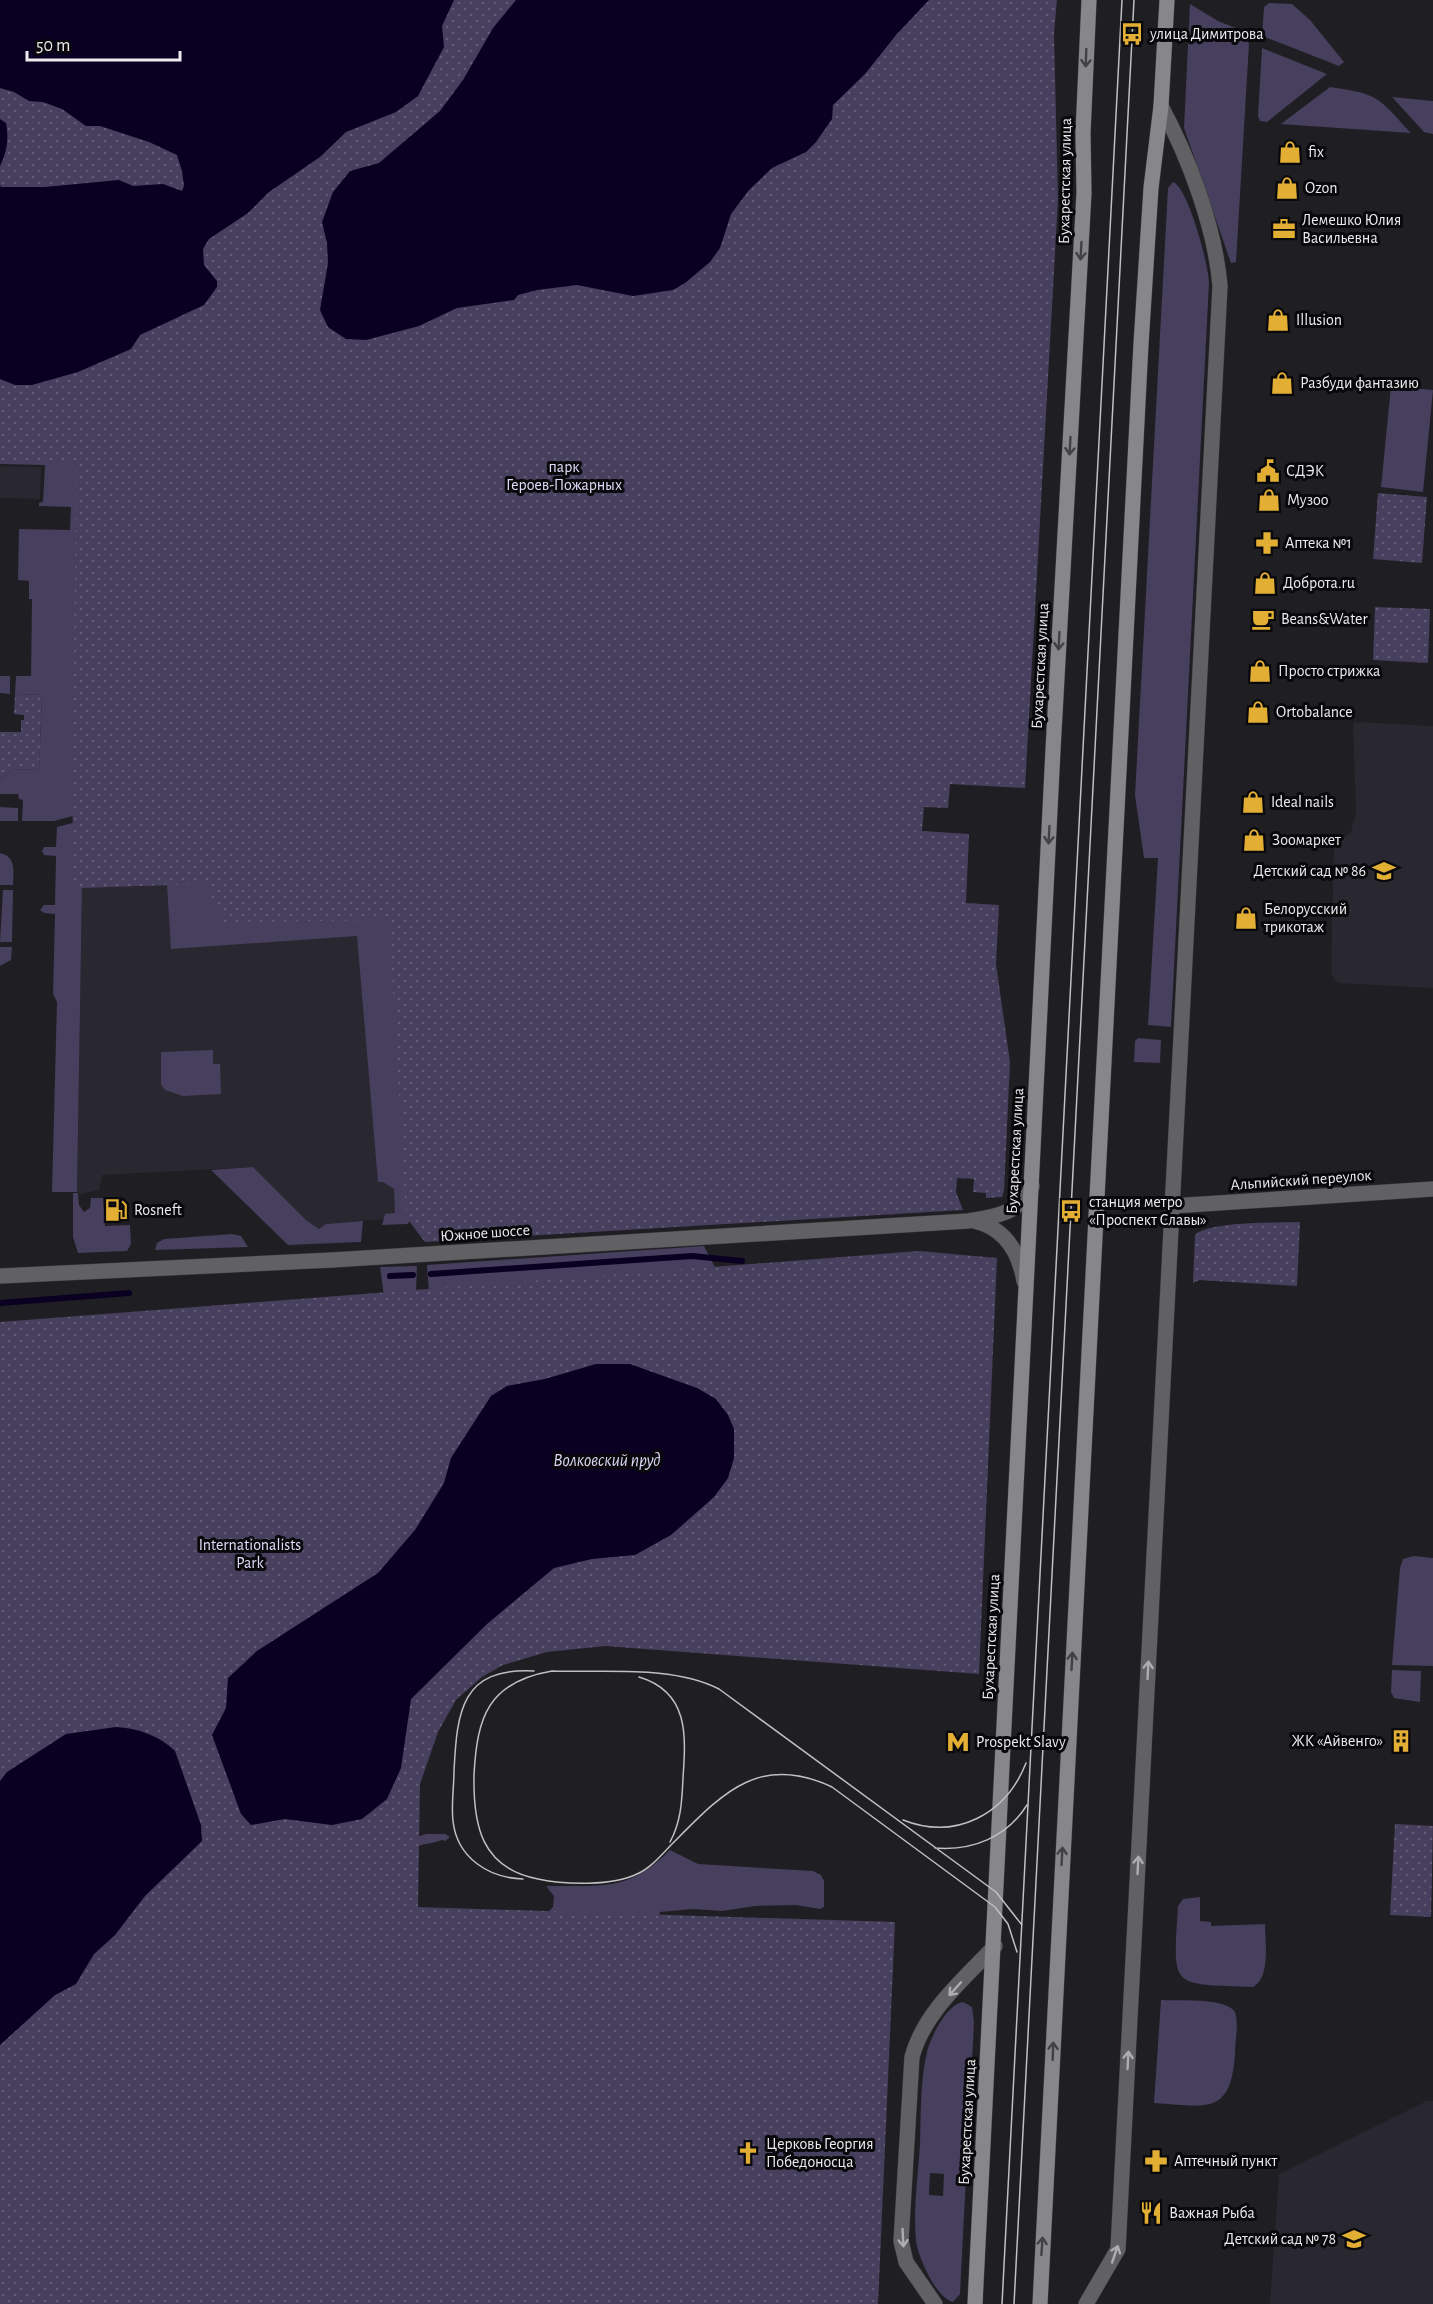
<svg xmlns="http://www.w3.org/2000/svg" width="1433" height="2304" font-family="'Alegreya Sans',sans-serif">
	<defs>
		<pattern id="park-dots" width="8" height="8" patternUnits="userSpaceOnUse" patternTransform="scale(1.5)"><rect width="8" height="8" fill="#463f5d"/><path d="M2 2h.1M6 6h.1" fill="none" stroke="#615b75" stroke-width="1.8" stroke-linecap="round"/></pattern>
	</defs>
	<rect width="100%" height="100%" fill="#1f1e22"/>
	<path fill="#292831" d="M0,466L41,467L40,499L0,498Z
		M1356,722L1433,726V988L1338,983L1331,975L1334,845L1351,832L1356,812L1353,723Z
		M205,884L389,919L406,1217L326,1224L319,1229L306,1220L253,1167L102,1175L99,1190L80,1194L77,1192L82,888Z
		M1427,2101H1433V2304H1270L1279,2174Z"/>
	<path fill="#463f5d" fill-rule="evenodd" d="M1269,3L1292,4L1310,20L1344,62L1339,66L1262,36L1264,7Z
		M1190,4L1218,21L1241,30L1249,44L1236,262L1231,263L1184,128Z
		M1262,48L1327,74L1267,122L1260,121L1258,116Z
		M1330,87C1379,94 1378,97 1411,133L1281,124Z
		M1392,97L1433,101V134L1424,132Z
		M1173,182C1188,187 1209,266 1209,283L1171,1027L1148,1025L1158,858H1144L1135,795L1168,188Z
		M1391,386L1433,390L1423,492L1381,487Z
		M0,446L102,461L84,813L54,821H22L23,800L19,799L18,794H0V780L12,769L39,770L42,695L15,694L16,676H31L32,599H29V581L18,580L19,529L70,530L71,507L39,506V503L43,502L45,465L0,464Z
		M0,676H10V694L0,693Z
		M0,807L18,808V821H0Z
		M80,821L385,852L417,1216L407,1224L382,1225L385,1214L395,1213L394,1189L383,1182H378L357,936L171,949L167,885L82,888L77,1192H52L57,1002L53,994L55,914L44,913L40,910L44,905H55L56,856L44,855L42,851L44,847H56L57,827Z
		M0,853C17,857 13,871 13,885H0Z
		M3,890H13L12,942H0Z
		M0,947H12L11,960L0,966Z
		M1138,1038L1161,1040L1160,1063L1134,1062L1135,1041Z
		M213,1050V1064H220L221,1094L183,1096L165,1090L161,1084V1052Z
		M253,1167L306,1220L319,1229L326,1224L363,1221L361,1242L288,1245L211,1170Z
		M73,1193H78L79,1205L84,1212L90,1208L91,1198H103L105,1226L130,1225L131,1244L127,1251L78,1253L73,1237Z
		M232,1234L241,1236L248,1247L155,1250L157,1243L164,1239Z
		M704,1246L717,1271L429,1291L427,1265Z
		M417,1266L416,1291L384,1296L380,1267Z
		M1414,1556L1433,1558V1666L1392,1665L1400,1568L1403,1559Z
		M1392,1670L1421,1671L1420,1702L1394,1698L1391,1692Z
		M426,1834H445L450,1837L445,1841L442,1840C427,1846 413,1841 406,1860L412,1866L407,1870L406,1886L411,1919L432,1927L435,1921L429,1915L433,1912L442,1917L458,1912L488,1919C495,1931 506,1933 519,1933L534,1916L545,1915L553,1907L554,1896L546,1886C603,1885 627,1893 670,1850L698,1864L813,1871L821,1875L824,1881V1907L820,1909L796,1905L755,1906L722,1911L693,1909L660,1912L657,1923L667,1933L684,1936L735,1927L740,1933L716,1958L727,1976L724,1985L712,1988C698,1974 682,1951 660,1954C654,1961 655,1966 659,1974L674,1979C672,2013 722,2005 741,2002L750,1993L755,1982L817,1981L818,1990L812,2008H659L484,2003L487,1966L482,1965L474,1948L466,1953L465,1977L476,1978L479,1971L477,1996L475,2001L448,2005L434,2001L422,1951L391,1887C386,1862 402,1840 426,1834Z
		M1200,1897V1921L1211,1922V1926L1265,1924C1265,1942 1271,1977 1253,1987C1169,1984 1173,1989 1178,1906L1183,1899Z
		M1161,2000C1179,2001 1225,1997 1235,2012C1239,2025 1235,2040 1235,2054C1231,2117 1205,2106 1154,2103Z
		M963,2002L972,2007L974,2022L960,2294L953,2302C936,2298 918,2257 916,2241C913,2210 918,2176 920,2144C921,2114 920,2082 927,2052C930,2038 947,2004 963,2002ZM930,2173L944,2174L943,2196L929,2195Z"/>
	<path fill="url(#park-dots)" d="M0,0H1057L1054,33L1058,200L1025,788L950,784L948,808L924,807L922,831L969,834L966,903L999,905L996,964L1010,1062L1004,1191L1002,1197L986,1198V1193L973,1192L974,1179L957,1178L956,1192L963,1210L425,1242L406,1217L389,920L224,922L204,884L72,888L76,466L65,463L0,462Z
		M1378,493L1427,497L1422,563L1373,559Z
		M1375,607L1430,609L1428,663L1373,660Z
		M15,694L42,695L39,770L12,769L0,780V732H21V720H24V715L14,714Z
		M1300,1222L1297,1286L1199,1280L1193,1283L1195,1235C1209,1221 1278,1223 1300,1222Z
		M919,1251L997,1258L979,1674L605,1646L547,1652L503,1665L482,1677L456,1700L438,1732L420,1784L418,1907L895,1922L878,2304H0V1322Z
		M1395,1824L1433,1826L1431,1917L1390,1915Z"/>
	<path fill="#0a0022" d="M0,0H454L442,26L444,47L418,96L396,112L346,132L320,157L269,192L248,213L209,239L203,249L204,265L217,281V287L204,305L140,335L131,349L78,372L32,385H15L0,379V185L1,187H45L119,180L133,186L163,184L182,191L184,186L182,171L177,155L149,142L100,126H86L62,109L43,102L29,101L14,92L0,88Z
		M516,0H929L896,35L865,74L833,105L832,119L816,142L806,152L772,168L749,190L731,214L720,248L710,262L685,283L673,290L633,296L577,285L537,290L518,295L514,300L457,308L419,326L366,340L346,339L328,327L320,310L328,263L327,243L322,222L333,192L350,171L379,163L440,111L463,80L493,28Z
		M0,119L6,123C9,139 7,152 0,166Z
		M596,1364H630L697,1388L716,1399L728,1415L734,1429V1458L728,1478L714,1497L671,1535L635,1555L592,1559L554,1568L487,1624L411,1699L401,1768L387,1799L362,1819L332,1825L285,1819L251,1825L241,1814L212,1735L226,1708L228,1678L257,1651L378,1573L415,1530L444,1483L451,1458L491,1396L507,1386L545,1379Z
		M116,1727C137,1728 160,1736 175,1751L201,1825L202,1841L145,1896L115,1935L94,1954L76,1984L55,1995L0,2045V1781L7,1772L66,1734Z"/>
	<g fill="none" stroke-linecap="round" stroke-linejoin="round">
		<path stroke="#0a0022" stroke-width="6" d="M431,1274L692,1256L742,1261
			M390,1276L413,1275
			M0,1303L129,1293"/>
		<g stroke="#3c3b3f" stroke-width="16">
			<path id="minor" d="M1172,1206L1433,1189
				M974,1221C1005,1228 1019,1252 1024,1281
				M0,1276L332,1260L968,1221C993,1217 1022,1213 1032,1186
				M935,2304L906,2262L901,2241L912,2057C924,2012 964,1979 995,1946
				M1086,2304L1118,2249L1220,286C1215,227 1189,158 1161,106"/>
		</g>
		<g stroke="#3c3b3f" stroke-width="16">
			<path id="secondary" d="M975,2304L1053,750L1084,193L1083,133L1089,0
				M1040,2304L1141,344L1151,188L1161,106L1167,0"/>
		</g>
		<use href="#minor" stroke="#616163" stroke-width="15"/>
		<use href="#secondary" stroke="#87878a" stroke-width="15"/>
		<path stroke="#c0c0c2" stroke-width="1.5" d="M639,1677C689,1692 686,1735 683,1778C682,1801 681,1822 670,1842
			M903,1820C956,1841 1006,1814 1026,1763
			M935,1848C973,1851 1007,1837 1027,1805
			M523,1879C489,1878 457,1858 453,1821C451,1805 454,1787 454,1771C457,1712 461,1667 534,1671
			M1017,1952L1008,1924L995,1907L832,1787C758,1752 721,1795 672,1844C662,1854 651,1868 637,1874C612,1886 566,1885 538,1879C481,1868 473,1825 474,1775C477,1717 488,1682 552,1671C604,1673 673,1665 719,1689L996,1892L1022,1925
			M1002,2304L1122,0
			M1014,2304L1134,0"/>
	</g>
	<defs><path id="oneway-shaft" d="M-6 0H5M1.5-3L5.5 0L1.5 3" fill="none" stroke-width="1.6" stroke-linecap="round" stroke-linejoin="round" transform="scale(1.5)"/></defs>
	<g stroke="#424144">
		<use href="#oneway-shaft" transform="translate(1086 58) rotate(92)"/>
		<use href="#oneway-shaft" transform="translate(1081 251) rotate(93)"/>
		<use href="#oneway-shaft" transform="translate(1070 446) rotate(93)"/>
		<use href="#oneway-shaft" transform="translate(1059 641) rotate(93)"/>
		<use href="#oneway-shaft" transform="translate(1049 835) rotate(93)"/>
		<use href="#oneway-shaft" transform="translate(1072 1661) rotate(-87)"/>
		<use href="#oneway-shaft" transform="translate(1062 1856) rotate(-87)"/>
		<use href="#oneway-shaft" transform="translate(1053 2051) rotate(-88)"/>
		<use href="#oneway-shaft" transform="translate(1042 2246) rotate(-86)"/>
	</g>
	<g stroke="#adadaf">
		<use href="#oneway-shaft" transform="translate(1148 1670) rotate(-87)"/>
		<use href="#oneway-shaft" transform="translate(1138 1865) rotate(-87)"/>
		<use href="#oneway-shaft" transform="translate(955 1989) rotate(132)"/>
		<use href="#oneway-shaft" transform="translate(1128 2060) rotate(-87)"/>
		<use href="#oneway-shaft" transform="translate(903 2238) rotate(87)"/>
		<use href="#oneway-shaft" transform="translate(1115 2254) rotate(-71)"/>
	</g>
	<defs>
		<g id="bus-bare" transform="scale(1.8)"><path d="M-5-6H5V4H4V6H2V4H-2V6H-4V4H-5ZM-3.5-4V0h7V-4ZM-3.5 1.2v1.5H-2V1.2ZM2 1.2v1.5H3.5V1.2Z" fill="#e3ae34" stroke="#09080a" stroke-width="2.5" paint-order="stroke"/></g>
		<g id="shop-bare" transform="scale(1.8)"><path d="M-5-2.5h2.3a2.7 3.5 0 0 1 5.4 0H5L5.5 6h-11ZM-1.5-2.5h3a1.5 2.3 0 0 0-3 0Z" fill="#e3ae34" stroke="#09080a" stroke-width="2.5" paint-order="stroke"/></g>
		<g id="office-bare" transform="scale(1.8)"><path d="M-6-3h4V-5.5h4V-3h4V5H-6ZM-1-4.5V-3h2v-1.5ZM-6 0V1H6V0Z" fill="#e3ae34" stroke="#09080a" stroke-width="2.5" paint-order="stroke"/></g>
		<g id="civic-bare" transform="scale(1.8)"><path d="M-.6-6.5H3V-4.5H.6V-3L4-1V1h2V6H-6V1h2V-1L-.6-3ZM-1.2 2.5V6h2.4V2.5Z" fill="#e3ae34" stroke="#09080a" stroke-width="2.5" paint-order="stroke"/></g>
		<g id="pharmacy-bare" transform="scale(1.8)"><path d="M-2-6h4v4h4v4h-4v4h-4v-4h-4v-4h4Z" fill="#e3ae34" stroke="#09080a" stroke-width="2.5" paint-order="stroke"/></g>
		<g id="cafe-bare" transform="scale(1.8)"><path d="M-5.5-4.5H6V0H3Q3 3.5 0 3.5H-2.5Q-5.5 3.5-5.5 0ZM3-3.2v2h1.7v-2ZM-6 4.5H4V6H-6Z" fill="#e3ae34" stroke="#09080a" stroke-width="2.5" paint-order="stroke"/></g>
		<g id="school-bare" transform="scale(1.8)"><path d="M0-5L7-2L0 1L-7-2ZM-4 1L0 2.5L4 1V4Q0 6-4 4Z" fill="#e3ae34" stroke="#09080a" stroke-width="2.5" paint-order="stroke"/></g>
		<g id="fuel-bare" transform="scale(1.8)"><path d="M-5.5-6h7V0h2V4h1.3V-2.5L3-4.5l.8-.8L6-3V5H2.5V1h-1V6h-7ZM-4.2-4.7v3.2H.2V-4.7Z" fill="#e3ae34" stroke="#09080a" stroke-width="2.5" paint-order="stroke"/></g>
		<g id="building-bare" transform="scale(1.8)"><path d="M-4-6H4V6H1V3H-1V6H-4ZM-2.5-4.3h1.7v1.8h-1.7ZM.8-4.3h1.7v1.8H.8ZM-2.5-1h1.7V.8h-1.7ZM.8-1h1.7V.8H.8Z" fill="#e3ae34" stroke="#09080a" stroke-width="2.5" paint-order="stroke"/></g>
		<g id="metro-bare" transform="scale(1.8)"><path d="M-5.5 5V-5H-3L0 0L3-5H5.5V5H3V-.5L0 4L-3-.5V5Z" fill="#e3ae34" stroke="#09080a" stroke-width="2.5" paint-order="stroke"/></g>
		<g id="church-bare" transform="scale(1.8)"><path d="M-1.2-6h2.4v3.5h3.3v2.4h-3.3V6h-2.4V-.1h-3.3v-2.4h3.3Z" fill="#e3ae34" stroke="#09080a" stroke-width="2.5" paint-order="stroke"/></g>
		<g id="restaurant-bare" transform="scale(1.8)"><path d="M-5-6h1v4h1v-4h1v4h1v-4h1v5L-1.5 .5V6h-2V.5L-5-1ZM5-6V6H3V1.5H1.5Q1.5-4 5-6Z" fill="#e3ae34" stroke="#09080a" stroke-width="2.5" paint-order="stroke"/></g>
	</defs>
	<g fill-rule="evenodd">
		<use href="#bus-bare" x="1132" y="34"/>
		<use href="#shop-bare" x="1290" y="152"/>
		<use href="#shop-bare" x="1287" y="188"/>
		<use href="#office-bare" x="1284" y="229"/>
		<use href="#shop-bare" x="1278" y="320"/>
		<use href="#shop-bare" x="1282" y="383"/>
		<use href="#civic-bare" x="1268" y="471"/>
		<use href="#shop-bare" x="1269" y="500"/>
		<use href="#pharmacy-bare" x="1267" y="543"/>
		<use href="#shop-bare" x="1265" y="583"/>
		<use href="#cafe-bare" x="1263" y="619"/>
		<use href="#shop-bare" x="1260" y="671"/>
		<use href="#shop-bare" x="1258" y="712"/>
		<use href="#shop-bare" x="1253" y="802"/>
		<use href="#shop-bare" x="1254" y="840"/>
		<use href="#school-bare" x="1384" y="871"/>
		<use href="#shop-bare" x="1246" y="918"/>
		<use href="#fuel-bare" x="116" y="1210"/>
		<use href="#bus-bare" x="1071" y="1211"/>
		<use href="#building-bare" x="1401" y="1741"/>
		<use href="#metro-bare" x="958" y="1742"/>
		<use href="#church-bare" x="748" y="2153"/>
		<use href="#pharmacy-bare" x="1156" y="2161"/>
		<use href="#restaurant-bare" x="1151" y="2213"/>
		<use href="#school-bare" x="1354" y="2239"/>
	</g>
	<g text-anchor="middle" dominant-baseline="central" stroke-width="6" stroke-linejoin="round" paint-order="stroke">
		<g font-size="16" fill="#ececee" stroke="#09080a" text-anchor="start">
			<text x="1150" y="34">улица Димитрова</text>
			<text x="1308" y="152">fix</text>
			<text x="1305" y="188">Ozon</text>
			<text x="1302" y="220">Лемешко Юлия<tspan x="1302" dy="18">Васильевна</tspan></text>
			<text x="1296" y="320">Illusion</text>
			<text x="1300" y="383">Разбуди фантазию</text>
			<text x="1286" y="471">СДЭК</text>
			<text x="1287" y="500">Музоо</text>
			<text x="1285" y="543">Аптека №1</text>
			<text x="1283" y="583">Доброта.ru</text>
			<text x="1281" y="619">Beans&amp;Water</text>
			<text x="1278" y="671">Просто стрижка</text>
			<text x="1276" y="712">Ortobalance</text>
			<text x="1271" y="802">Ideal nails</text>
			<text x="1272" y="840">Зоомаркет</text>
			<text x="1366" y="871" text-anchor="end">Детский сад № 86</text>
			<text x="1264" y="909">Белорусский<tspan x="1264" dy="18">трикотаж</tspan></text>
			<text x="1089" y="1202">станция метро<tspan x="1089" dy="18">«Проспект Славы»</tspan></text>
			<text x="134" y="1210">Rosneft</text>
			<text x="1383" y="1741" text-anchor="end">ЖК «Айвенго»</text>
			<text x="976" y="1742">Prospekt Slavy</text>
			<text x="766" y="2144">Церковь Георгия<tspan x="766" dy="18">Победоносца</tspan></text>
			<text x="1174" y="2161">Аптечный пункт</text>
			<text x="1169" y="2213">Важная Рыба</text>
			<text x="1336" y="2239" text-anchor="end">Детский сад № 78</text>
		</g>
		<g font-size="16" fill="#ececee" stroke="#09080a">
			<text transform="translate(1065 181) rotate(-89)">Бухарестская улица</text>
			<text transform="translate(1040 666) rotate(-87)">Бухарестская улица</text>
			<text transform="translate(1015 1151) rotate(-87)">Бухарестская улица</text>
			<text transform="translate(1301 1180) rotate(-4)">Альпийский переулок</text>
			<text transform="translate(485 1233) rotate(-4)">Южное шоссе</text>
			<text transform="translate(991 1637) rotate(-87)">Бухарестская улица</text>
			<text transform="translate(967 2122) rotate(-87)">Бухарестская улица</text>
		</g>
		<g font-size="16" fill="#e1dbfb" stroke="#09080a">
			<text x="564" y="467">парк<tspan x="564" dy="18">Героев-Пожарных</tspan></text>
			<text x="250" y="1545">Internationalists<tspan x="250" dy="18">Park</tspan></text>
		</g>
		<g font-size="18" font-style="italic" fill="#dbd5f5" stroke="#09080a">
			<text x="607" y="1461">Волковский пруд</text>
		</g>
	</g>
	<path d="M27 51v9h153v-9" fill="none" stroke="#ececee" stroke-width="3"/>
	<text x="36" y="51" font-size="18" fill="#ececee" stroke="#09080a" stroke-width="4.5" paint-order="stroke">50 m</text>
</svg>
